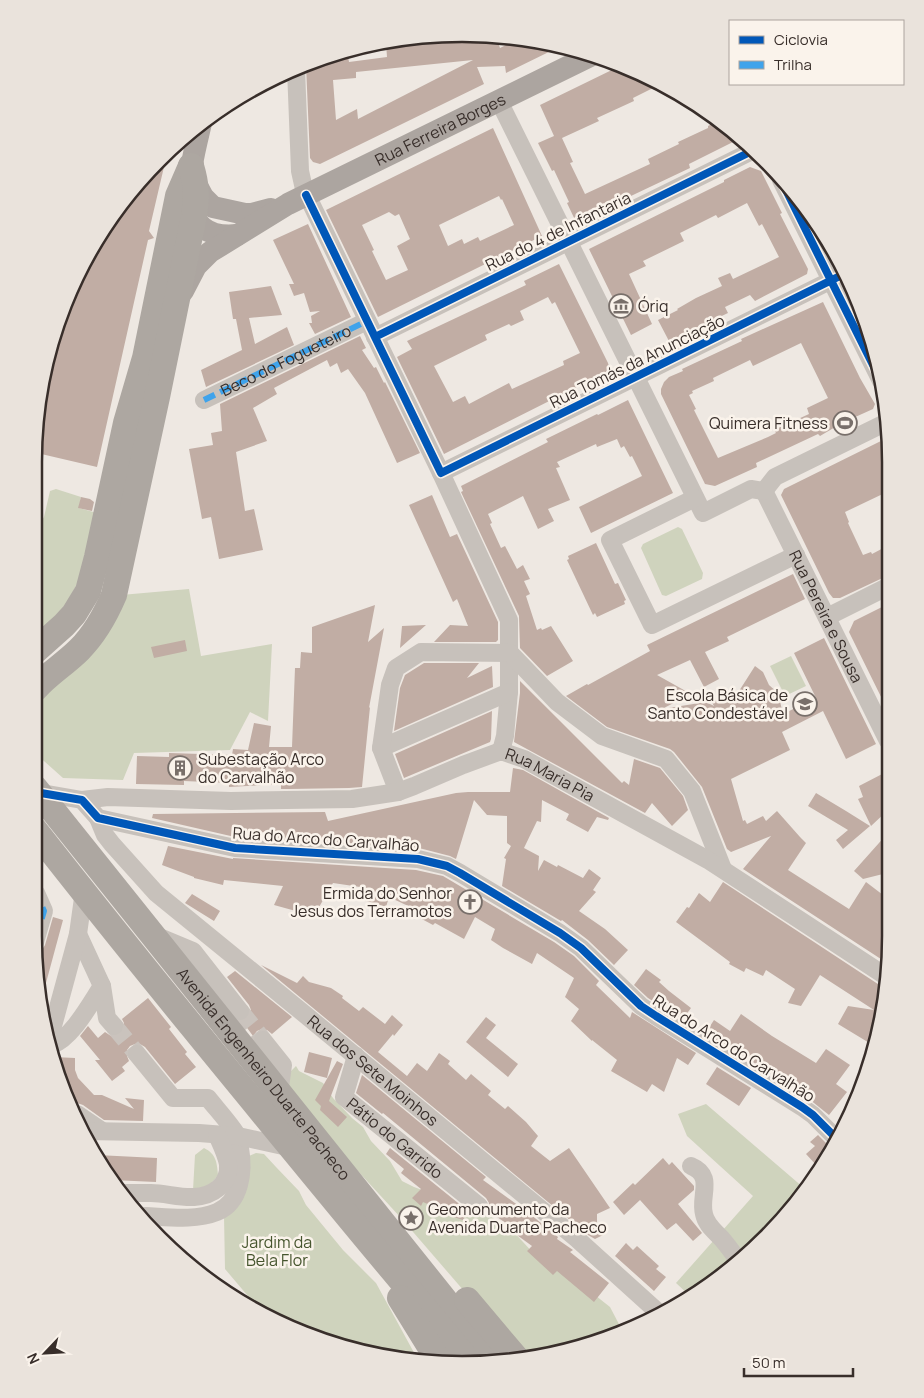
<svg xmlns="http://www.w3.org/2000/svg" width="924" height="1398" font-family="Manrope,sans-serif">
	<rect width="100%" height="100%" fill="#eee8e2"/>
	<path fill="#cfd3bd" d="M56,489L81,497L79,508L97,513L81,577L66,604L52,620L36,633L37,528L44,517L50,491Z
		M678,527L682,529L703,573L702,579L666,596L662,595L641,548L643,544Z
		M189,589L201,656L272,644L268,721L250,712L230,750L134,753L123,780L63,778L35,753V705L50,684L121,595Z
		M791,656L806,686L785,696L770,666Z
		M296,1066L299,1071L323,1083L333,1098L352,1118L363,1127L371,1141L390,1161L402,1181L414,1187L484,1213L510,1228L550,1271L557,1265L610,1307L621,1328L546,1356L505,1359L515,1350L401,1218L345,1157L282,1080Z
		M706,1104L804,1188L784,1219L690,1296L676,1283L753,1196L687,1136L678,1114Z
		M204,1148C216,1154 217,1162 218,1175L210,1185L193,1190L195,1155Z
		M256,1153L264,1154L276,1167L299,1191L306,1205L343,1250L376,1283L418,1360L298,1332L259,1309L225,1269L224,1216L249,1156Z"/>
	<path fill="#c1ada4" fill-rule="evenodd" d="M434,35L496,37L500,48L520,38L559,47L506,73L505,66L477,67L484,84L320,164L313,162L310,158L306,65L340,53V56H348L349,62L387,57L386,43ZM473,60L358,119L357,109L336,120L333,80L356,78V72Z
		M620,66L661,84L633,98L634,101L597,118L599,121L562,138L573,162L570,163L585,194L650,164L648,159L679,144L678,142L708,128V126L710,125L702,110L741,138L689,164L690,168L576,222L567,203L569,202L554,170L552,171L538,143L554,136L540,105Z
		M493,128L542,236L378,317L326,210ZM499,196L501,200L502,199L514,225L480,241L478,237L464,244L462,239L448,246L439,225ZM389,212L395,216L399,214L410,239L397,246L408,270L386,280L372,251L374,250L362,225Z
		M167,154L149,231L154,238L148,240L97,467L37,453V406L78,273L140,179Z
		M750,167L761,171L782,213L780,214L808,269L807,274L755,301L750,295L725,307L728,313L688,332L689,334L670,343L658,320L678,310L677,309L696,298L722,286L718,278L730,273L733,279L779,257L762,224L759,226L747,203L718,218L716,215L680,233L684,241L643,261L646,266L629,274L652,324L631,335L589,249L724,182V180Z
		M308,224L351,317L315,334L309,323H312L311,316L320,311L310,312L304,293L294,296L289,284H294L273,240Z
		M559,264L608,363L609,367L607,371L605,373L444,454L397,357L412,349L407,341L526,285L524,281ZM548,297L552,304L555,302L580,353L563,361L564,365L512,389L509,383L469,404L465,396L453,402L434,366L487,340L485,335L509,324L511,326L524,320L520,311Z
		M271,286L282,315L249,318L255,344L287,327L294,345L206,387L201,370L242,350L236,319H233L229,292Z
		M823,302L860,378L875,404L873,409L842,423L820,436L818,434L756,463L757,467L715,486L705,484L661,394V389L664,382L669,377L683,371L682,369L742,341L741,339ZM801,343L828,398L807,408L809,414L774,430L776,433L768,437L718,458L694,410L696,409L689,395L693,393L692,391L714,381L713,378L750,360L753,366Z
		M360,336L366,348L362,350L374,368L376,367L384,383L385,382L420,453L397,463L365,393L348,369L341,373L337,363L330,367L327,360L274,388L277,394L253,408L267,441L236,452L245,511L254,509L263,550L219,559L211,517L202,519L189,449L213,445L211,433L222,431L220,404Z
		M628,400L673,493L591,533L579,507L642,476L632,456L630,457L624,446L621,448L617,439L597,447L596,444L557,462L560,467L556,468L570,500L548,509L554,521L538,529L523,496L488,514L492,523L490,524L501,548L505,546L517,569L523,565L530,579L524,581L530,594L526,596L537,630L541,628L542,630L551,626L573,661L547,676L520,648L519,616L461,492L463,491L461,486L548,442L546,439L597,414L598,415Z
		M889,437V491L845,512L849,522L848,523L863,555L871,552L872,554L889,545V575L840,598H833L829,593L781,495L784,489Z
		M432,495L450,537L457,534L498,622V640L496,642H434L450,625L468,626L457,599L453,602L409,505Z
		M81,497L90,499L94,502L92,511L78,508Z
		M596,543L615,584L618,583L626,600L624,601L625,604L597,617L595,613L593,615L567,560L569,559L568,556Z
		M793,574L805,599L727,637L729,641L705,652L719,679L704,687L690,660L657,675L691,694L662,709L706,702L714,706L711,701L726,699L732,702L755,666L763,672L769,685L778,693L783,714L816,698L794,653L824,638L876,744L846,759L823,711L782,732L790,750L731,779L743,821L745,820L747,824L763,816L766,821L777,811L800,837L806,843L788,870L849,909L866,882L887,898V963L743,869L771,836L731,852L727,849L702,787L674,752L670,749L607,727L566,696L587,684L588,685L650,651L647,645Z
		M888,604V711L849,632L854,621Z
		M375,605L368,642L384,628L369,708L370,707L362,787L349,788L289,789H281V784L229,787V783L184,781V785L136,784L137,756L169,757V753L232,755L233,749L248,750L254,723L271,726L269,747H292L295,668H300L301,652L312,653V627Z
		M426,625L400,648L402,626Z
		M185,640L187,651L154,658L151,647Z
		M424,663H479L467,678L492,666L493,687L394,731L400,688L405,675Z
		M520,681L622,783L624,781L629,785L634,759L660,768L683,796L688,810L672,826L652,803L645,813L514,742L520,693Z
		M492,711L491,739L490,742L404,778L395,754Z
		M513,768L523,770L609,818L608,820L597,817L588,832L566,820L569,814L542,800L541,822L537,821L524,848L539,856L538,871L544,860L557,867L558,865L583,878L589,869L601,878L593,890L596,892L579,911L605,929L628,950L614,965L588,940L562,920L561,921L502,886L506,859L504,858L511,846L507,843V816L487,815L474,800L456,859L450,856L419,848L277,840L278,832L236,833L235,837L152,818L153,814L325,812L328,821L456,793L468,792H510Z
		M888,771L887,811L871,826L858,799L863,797L859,786Z
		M816,793L846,811L870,826L843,849L836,840L848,830L808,806Z
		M887,834V873L863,879L854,871Z
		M168,846L233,859V858L416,870L443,876L554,942L574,956L599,981L596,985L630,1018L632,1012L696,1053L688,1065L677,1058L664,1092L652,1084L647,1092L611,1071L617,1060L592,1040V1041L571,1021L579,1009L565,997L574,978L537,953L532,964L503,948L491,940L495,929L475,917L464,939L435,923L433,925L418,917L421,912L389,897L386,907L363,900L367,888L333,883L315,914L303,913L274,905L283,886L224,880L223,885L194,878V877L162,865Z
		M723,882L887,990L871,1044L838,1024L848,1006L874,1010L820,975L801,1006L788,1003L795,989L766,970L763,976L746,968L744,972L729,964L730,962L676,922L687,907L689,908L699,893L710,902Z
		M192,894L220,911L214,921L185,903Z
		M53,917L63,920L43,994L36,952L42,950L45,945Z
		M261,965L297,983L303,976L309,982L331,988L343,996L342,998L359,1011L363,1007L385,1024L392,1015L403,1025L394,1036L393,1034L378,1052L407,1076L417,1063L427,1071L439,1053L450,1061L448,1064L466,1080L471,1074L491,1091L488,1095L505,1109L508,1106L526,1122L538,1136L531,1146L550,1161L569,1148L610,1208L597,1214V1226L605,1234L595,1239L588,1235Z
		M646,969L661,980L659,982L669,991L691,1008L682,1020L648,998L634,985Z
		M235,971L292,1017L272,1034L267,1030L262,1029L257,1031L253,1036L242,1021L247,1019L250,1014L251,1010L249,1005L227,977Z
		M148,998L171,1027L169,1029L187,1052L185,1054L196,1067L175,1084L145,1047L140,1044H135L130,1046L127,1050V1056L129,1061L122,1067L125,1071L112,1081L95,1060H100L80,1036L88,1026L98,1038L105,1032L111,1036H117L121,1034L124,1029V1023L122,1019Z
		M741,1014L772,1036L816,1063L826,1049L850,1065L836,1084L847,1092L829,1115L809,1099L812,1095L788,1078L785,1083L722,1042L721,1044L705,1034L714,1020L730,1031Z
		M486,1017L496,1025L486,1038L518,1064L508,1077L466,1042Z
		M309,1052L332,1058L327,1078L304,1072Z
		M54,1057L75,1058V1070L78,1078L94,1095H102L134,1109L125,1098L144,1100L143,1121L104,1120L83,1105L77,1103L72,1105L56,1073Z
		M337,1061L343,1064L329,1101L347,1117L338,1127L320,1110L321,1106L315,1100Z
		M717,1067L751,1088L739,1106L706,1084Z
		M362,1075L486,1177L483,1180L530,1214L558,1237L557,1239L573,1250L570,1252L609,1283L594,1302L557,1271L553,1275L527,1251L532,1246L510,1230L512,1227L488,1211L489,1203L486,1198L383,1113L382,1114L356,1093Z
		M818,1135L831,1148L818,1167L806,1154L815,1146L810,1142Z
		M390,1148L468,1211L463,1220L447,1215L448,1213L423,1202L421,1206L412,1198L421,1189L401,1173L404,1169L386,1154Z
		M97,1155L157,1158L156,1182L112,1180L106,1174Z
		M663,1158L669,1165L672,1162L694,1186V1190L678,1204L702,1233L693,1241L676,1223L667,1230L640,1200L624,1215L613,1202L633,1183L635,1185Z
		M626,1243L633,1250L637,1246L659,1266L656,1269L666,1277L654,1291L615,1256Z"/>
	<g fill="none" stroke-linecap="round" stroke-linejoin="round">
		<path stroke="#cac3bd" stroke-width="18" stroke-dasharray="18 9" stroke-linecap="butt" d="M240,1011L263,1040
			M114,1026L137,1054"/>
		<g stroke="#c7c1bb" stroke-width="18">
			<path d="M296,69L300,171L304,189L441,473L509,620V692L505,736L501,751"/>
			<path d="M499,101L703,513L751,489L764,491"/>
			<path d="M781,180L881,381"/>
			<path d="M375,337L754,150"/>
			<path d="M204,400L367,321"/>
			<path d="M441,473L846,273"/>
			<path id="s1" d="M764,491L888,741"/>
			<path d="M764,491L775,477L887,422"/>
			<path d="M695,498L610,540L652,625L796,555"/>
			<path d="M827,617L889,586"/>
			<path d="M510,653L557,702L602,736L666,759L692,791L723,869"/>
			<path d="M381,748L509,692"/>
			<path d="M36,792L82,800L98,818L235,848L418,859L447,866L460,873L560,933L581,948L641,1006L656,1016L802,1107L813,1115L837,1139"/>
			<path d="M398,792L381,748L390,685L396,668L421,652L510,653"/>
			<path id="s2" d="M82,800L108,797L231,801L352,799L398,792L414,786L463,765L501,751L524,759L708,860L887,977"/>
			<path id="s3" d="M98,818L105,835L112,844L156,893L302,1012L576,1238L659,1313"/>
			<path d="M34,892L36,893L44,911L35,942"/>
			<path d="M78,934L102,986L107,1018L114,1026"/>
			<path d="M157,936L193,951L240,1011"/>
			<path d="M50,1037L78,934L84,891"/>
			<path d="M263,1040L283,1065L279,1095"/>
			<path d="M52,1045C72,1038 90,1004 102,986"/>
			<path d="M137,1054L173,1098H208C214,1106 235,1129 238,1137C240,1140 240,1145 240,1148C244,1171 241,1202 217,1212C195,1221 168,1217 145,1216"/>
			<path id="s4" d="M356,1056L344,1097L479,1206"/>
			<path d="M77,1114L102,1131"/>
			<path d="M85,1131L199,1133L238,1136L292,1148"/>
			<path d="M691,1166C715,1176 699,1196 704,1214C706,1225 715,1231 722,1239C727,1245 732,1251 736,1258"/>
			<path d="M124,1193C133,1193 142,1193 151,1193C165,1193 180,1198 194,1197C212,1196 230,1185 228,1164C226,1154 221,1144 217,1135"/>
		</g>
		<g stroke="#aca5a0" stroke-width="22">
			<path d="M201,123C192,162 168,242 237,235"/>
			<path d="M196,184L203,197L213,207L245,214H252L271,209"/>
			<path id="s5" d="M183,291L196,266L210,252L288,204L592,55"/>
		</g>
		<g stroke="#ada7a1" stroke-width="26">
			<path d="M36,650L64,625L74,614L88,591L97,557L126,423L145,358L178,196L191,166"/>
			<path d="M35,689C48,674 65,664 79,650C95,634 105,616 114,595L157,397L194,216C197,197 197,186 191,166"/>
			<path id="s6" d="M35,788L492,1359"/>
			<path d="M34,829C139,963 247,1094 355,1225C392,1270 431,1315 468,1361"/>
			<path d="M400,1298L440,1363"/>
			<path d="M467,1300L516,1358"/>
		</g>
		<g stroke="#3fa3eb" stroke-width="6" stroke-dasharray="12 6" stroke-linecap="butt">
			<path id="s7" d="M204,400L367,321"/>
			<path d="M34,892L36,893L44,911L35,942"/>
		</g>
		<g stroke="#faf3eb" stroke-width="11">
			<path id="cycleway" d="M781,180L881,381
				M306,195L441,473L846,273
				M375,337L754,150
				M35,792L82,800L98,818L235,848L418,859L447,866L460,873L560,933L581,948L641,1006L656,1016L802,1107L813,1115L837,1139"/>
		</g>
		<use href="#cycleway" stroke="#0057b8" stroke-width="8"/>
	</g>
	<defs>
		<g id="museum-ring" transform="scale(1.25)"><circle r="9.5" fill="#faf3eb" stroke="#786f6a" stroke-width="1.5"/><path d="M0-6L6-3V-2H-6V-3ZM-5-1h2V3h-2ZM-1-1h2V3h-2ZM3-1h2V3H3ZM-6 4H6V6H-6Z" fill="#786f6a"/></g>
		<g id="stadium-ring" transform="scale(1.25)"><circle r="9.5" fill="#faf3eb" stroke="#786f6a" stroke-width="1.5"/><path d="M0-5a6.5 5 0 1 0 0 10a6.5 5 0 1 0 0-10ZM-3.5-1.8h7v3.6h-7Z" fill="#786f6a"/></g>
		<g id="school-ring" transform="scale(1.25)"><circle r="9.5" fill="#faf3eb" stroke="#786f6a" stroke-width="1.5"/><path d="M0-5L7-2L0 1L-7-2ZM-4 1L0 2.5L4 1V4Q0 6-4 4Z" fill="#786f6a"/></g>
		<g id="building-ring" transform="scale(1.25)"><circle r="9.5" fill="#faf3eb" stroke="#786f6a" stroke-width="1.5"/><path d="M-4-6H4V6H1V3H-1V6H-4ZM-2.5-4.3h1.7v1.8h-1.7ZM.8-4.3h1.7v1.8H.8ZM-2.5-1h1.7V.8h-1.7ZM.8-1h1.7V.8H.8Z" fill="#786f6a"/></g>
		<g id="church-ring" transform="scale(1.25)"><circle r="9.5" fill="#faf3eb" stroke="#786f6a" stroke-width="1.5"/><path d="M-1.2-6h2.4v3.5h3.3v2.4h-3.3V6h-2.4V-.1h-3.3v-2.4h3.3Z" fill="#786f6a"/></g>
		<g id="sight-ring" transform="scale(1.25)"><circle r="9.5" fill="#faf3eb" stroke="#786f6a" stroke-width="1.5"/><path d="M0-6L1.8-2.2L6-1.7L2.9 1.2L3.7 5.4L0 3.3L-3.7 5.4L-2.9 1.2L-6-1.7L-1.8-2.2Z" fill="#786f6a"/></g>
	</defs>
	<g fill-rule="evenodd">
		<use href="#museum-ring" x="621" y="306"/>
		<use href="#stadium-ring" x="845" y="423"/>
		<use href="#school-ring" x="805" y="704"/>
		<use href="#building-ring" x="180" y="768"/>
		<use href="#church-ring" x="470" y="902"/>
		<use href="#sight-ring" x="411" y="1218"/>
	</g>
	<g text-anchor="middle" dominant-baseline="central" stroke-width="5" stroke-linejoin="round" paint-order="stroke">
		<g font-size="16" fill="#382e2a" stroke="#faf3eb">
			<text stroke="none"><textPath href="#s5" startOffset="309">Rua Ferreira Borges</textPath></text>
			<text transform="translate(558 231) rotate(-26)">Rua do 4 de Infantaria</text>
			<text stroke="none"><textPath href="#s7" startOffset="91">Beco do Fogueteiro</textPath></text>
			<text transform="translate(637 361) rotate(-26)">Rua Tomás da Anunciação</text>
			<text stroke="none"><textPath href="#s1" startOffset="140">Rua Pereira e Sousa</textPath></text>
			<text stroke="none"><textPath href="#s2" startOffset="482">Rua Maria Pia</textPath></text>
			<text transform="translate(326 839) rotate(4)">Rua do Arco do Carvalhão</text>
			<text transform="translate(734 1048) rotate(32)">Rua do Arco do Carvalhão</text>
			<text stroke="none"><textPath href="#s3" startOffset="376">Rua dos Sete Moinhos</textPath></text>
			<text stroke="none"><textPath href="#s6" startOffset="366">Avenida Engenheiro Duarte Pacheco</textPath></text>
			<text stroke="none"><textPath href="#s4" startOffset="108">Pátio do Garrido</textPath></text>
		</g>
		<g font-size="16" fill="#382e2a" stroke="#faf3eb" text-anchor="start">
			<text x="638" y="306">Óriq</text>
			<text x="828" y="423" text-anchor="end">Quimera Fitness</text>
			<text x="788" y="695" text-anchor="end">Escola Básica de<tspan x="788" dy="18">Santo Condestável</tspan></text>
			<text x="198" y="759">Subestação Arco<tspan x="198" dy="18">do Carvalhão</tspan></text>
			<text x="452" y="893" text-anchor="end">Ermida do Senhor<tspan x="452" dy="18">Jesus dos Terramotos</tspan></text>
			<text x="428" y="1209">Geomonumento da<tspan x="428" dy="18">Avenida Duarte Pacheco</tspan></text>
		</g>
		<g font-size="16" fill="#46552e" stroke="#faf3eb">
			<text x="277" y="1242">Jardim da<tspan x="277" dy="18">Bela Flor</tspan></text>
		</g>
	</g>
	<path d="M0 0H924V1398H0ZM462 42H462A420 420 0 0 1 882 462V936A420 420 0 0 1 462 1356H462A420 420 0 0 1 42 936V462A420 420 0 0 1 462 42Z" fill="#eae3dc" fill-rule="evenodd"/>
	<path fill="none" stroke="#382e2a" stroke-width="2.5" d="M462 42H462A420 420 0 0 1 882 462V936A420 420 0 0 1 462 1356H462A420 420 0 0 1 42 936V462A420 420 0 0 1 462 42Z"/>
	<rect x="729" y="20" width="175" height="65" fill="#faf3eb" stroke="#aca49e"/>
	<rect x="739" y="36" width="25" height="8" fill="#0057b8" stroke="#aca49e"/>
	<text x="774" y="45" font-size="15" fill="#382e2a">Ciclovia</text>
	<rect x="739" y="61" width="25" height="8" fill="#3fa3eb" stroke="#aca49e"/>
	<text x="774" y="70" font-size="15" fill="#382e2a">Trilha</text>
	<g transform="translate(45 1353) rotate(245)" stroke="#faf3eb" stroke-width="4" paint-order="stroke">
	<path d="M0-4L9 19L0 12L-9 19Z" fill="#382e2a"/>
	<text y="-8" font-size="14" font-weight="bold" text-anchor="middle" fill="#382e2a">N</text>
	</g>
	<path d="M744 1368v8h109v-8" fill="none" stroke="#382e2a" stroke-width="2.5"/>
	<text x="752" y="1368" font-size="15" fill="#382e2a" stroke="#faf3eb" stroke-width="4" paint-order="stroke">50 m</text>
</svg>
